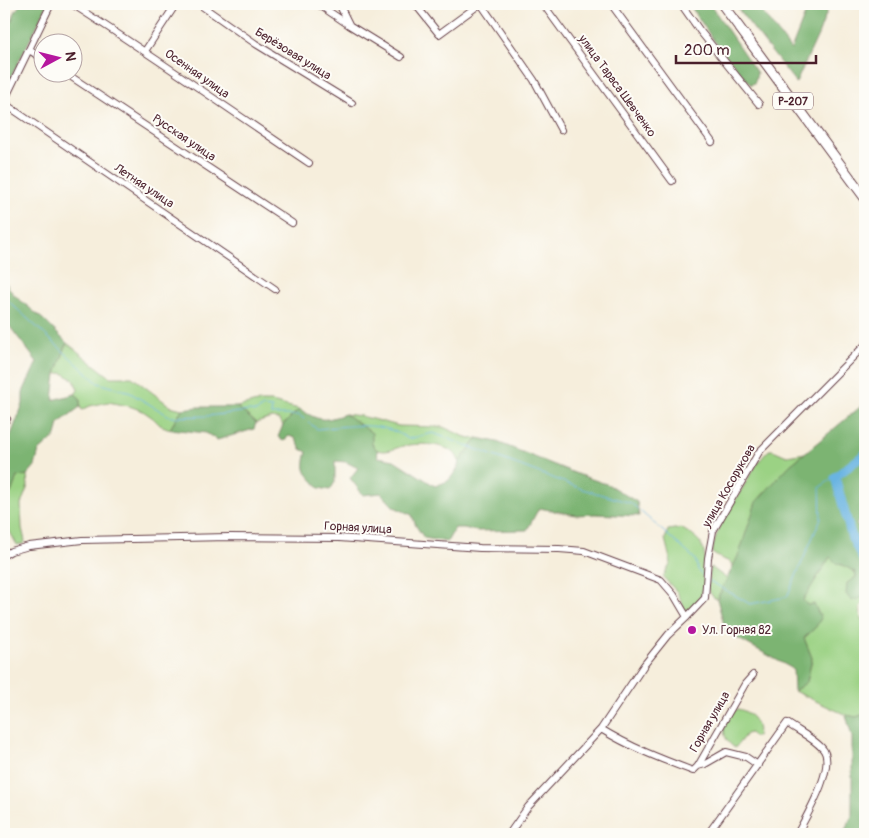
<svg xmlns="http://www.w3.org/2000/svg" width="869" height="838" font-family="Pangolin,sans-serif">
	<rect width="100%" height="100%" fill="#fdfcf7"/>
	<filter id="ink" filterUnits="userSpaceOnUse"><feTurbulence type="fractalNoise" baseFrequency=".02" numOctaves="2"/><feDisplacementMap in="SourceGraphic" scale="10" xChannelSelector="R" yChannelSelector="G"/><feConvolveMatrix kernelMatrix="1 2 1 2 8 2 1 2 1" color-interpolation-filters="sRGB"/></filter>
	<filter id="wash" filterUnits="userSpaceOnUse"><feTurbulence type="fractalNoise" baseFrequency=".0096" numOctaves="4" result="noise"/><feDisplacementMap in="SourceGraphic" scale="20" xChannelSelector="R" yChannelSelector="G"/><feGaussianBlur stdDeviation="1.12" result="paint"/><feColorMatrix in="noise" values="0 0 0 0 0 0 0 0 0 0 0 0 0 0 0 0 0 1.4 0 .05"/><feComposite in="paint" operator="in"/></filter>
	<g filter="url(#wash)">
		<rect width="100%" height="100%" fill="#f6eedc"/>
		<path fill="#9bd284" stroke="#727858" d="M67,343L110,377H132L170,406L182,409L170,429L160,425L153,418L143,411L129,406L108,402L90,406L82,410L80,407V398L75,394L78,390L74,380L63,373L56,374Z
			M257,402H272L299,409L283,425L279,420L272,418L256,423L237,407Z
			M345,414L361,416L399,426L443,427L470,439L478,438L459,462C458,458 456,454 453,452C440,443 418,443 403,446C393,449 387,453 377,450Z
			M769,450H773L787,456L805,453L789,466L733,567L730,562L718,557L712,553C716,528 729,510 742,489C750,475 757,462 769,450Z
			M27,475L28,486L21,504L22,528L25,541L23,544L17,545L4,521V497L11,493L17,477Z
			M681,528C687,532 695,536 700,542C708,553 706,587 700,599C697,604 693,607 688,610H685L677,592L663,577L671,563L665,539L668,530Z
			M830,557L837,564L843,565L855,572L856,577L847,594L851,600H856L862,596L865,600L860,607L861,620H865V714L856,717L846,715L794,691L807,682L812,658L804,638L816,627L807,605L802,600Z
			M711,567L727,579L717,599L713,597L707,588Z
			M737,709C749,710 761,723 757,736L754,737L750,733L746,734L735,748C719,737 722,721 737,709Z"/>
		<path fill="#7cb472" stroke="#636a4e" d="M21,4H48L9,81L4,87V41L16,10Z
			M689,4H710L757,73L755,82L751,85L714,41Z
			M734,4H756L791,50L809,4H830L818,35L796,83Z
			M4,280L13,294L45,321L67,343L56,374L53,400L75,394L80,398V407L59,423L56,436L39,451L35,466L27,475L17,477L11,493L4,497V453L23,404V392L37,362L4,319Z
			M865,403V517L856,524L865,535V600L862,597L856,600H851L846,594L847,583L856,577L855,572L843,565L837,564L830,557L803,600L807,605L814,604L821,618L816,627L804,638L812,658L807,682L794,691L793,669L726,632L717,599L739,554L756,502L789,466Z
			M198,407H237L256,423L254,429L217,440L206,433L170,429L182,409Z
			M299,409C320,421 322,422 345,414L372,433V444L377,450L378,457L394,460L435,486L448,481L457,470L459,462L478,438L497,442L577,474L609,485L637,502L639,516L595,514L576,515L539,508L527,530L476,531L464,528H455L447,542L424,538L416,526L412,515L394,507L381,493L363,495L350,478L358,468L346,462L335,461V482L330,490L319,488C307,472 301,474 307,452L301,449L295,438L289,436L283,441L278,437L283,425Z
			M865,714V834H843L852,816V737L846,715L856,717Z"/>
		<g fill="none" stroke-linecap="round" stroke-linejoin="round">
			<path stroke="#69b4e2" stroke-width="1" d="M4,297L98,383L127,391L171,417L207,416L249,411L256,412L263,407L272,408L271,415H299L304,419
				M308,422L317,429C347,426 383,420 408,439L433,433L582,489L631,503L695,559L698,570L703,576
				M708,580L750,604L787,597L821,518L820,487L835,477"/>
			<path stroke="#69b4e2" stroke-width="9" d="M865,454L835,477L852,538L865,563"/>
		</g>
	</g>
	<g filter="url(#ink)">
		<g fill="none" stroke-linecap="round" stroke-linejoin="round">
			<g stroke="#643e46" stroke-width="8">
				<path id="minor" d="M51,4L6,97L8,106L275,289
					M72,4C152,55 230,110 309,163
					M199,4L256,44L352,103
					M318,4L349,25L401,57
					M339,4L349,24
					M415,4L439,34L480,4
					M481,4L534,80L561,130
					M543,4L672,181
					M611,4L712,142
					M681,4L700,31L759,104
					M29,50L42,58
					M145,51L176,4
					M64,72L292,223
					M4,417L7,419
					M4,555L11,551L29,546L82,540L229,537L339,538L480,548L559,549L584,551L661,580L674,595L687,617
					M601,729C630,747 661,759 693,771L698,766L745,684L753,675
					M698,766L705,764L726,752L746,757L758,765
					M509,834L528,807L601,729L644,665L668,635L687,617L705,598L708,558L713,531L759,452L865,345
					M708,834L787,723C798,731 813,738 822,748C838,764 806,817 797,834"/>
			</g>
			<g stroke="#643e46" stroke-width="11">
				<path id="major" d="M722,4L865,198"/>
			</g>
			<use href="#minor" stroke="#fff" stroke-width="6"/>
			<use href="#major" stroke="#fff" stroke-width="9"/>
		</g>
	</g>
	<circle fill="#b5179e" stroke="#fdfcf7" stroke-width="2" cx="692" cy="630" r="5"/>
	<g text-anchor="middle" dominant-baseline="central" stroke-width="4" stroke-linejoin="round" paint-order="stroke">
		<rect fill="#fdfcf7" stroke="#806168" stroke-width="1" x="773" y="92.5" width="40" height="17" rx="4"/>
		<g font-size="11" font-weight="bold" fill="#4a1f2b">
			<text x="793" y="101">Р-207</text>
		</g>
		<g font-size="12" fill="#4a1f2b" stroke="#fdfcf7">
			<text transform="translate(293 54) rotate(32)">Берёзовая улица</text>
			<text transform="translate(197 74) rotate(35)">Осенняя улица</text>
			<text transform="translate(617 86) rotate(54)">улица Тараса Шевченко</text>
			<text transform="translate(184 138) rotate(34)">Русская улица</text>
			<text transform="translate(144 186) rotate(34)">Летняя улица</text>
			<text transform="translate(729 486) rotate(-60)">улица Косорукова</text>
			<text transform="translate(358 528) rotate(3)">Горная улица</text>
			<text transform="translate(710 722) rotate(-60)">Горная улица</text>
		</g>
		<g font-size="12" fill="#4a1f2b" stroke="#fdfcf7" text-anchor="start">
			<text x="702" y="630">Ул. Горная 82</text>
		</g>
	</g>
	<rect width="869" height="838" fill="none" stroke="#fdfcf7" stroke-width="20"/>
	<g transform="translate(58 58) rotate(83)"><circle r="24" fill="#fdfcf7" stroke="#b5a4a5"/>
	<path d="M0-4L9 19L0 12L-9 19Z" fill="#b5179e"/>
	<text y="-8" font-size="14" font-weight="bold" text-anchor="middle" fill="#4a1f2b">N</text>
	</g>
	<path d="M676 55v8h140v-8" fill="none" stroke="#4a1f2b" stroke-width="2.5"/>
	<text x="684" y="55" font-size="15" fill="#4a1f2b" stroke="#fdfcf7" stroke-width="4" paint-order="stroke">200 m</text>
</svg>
